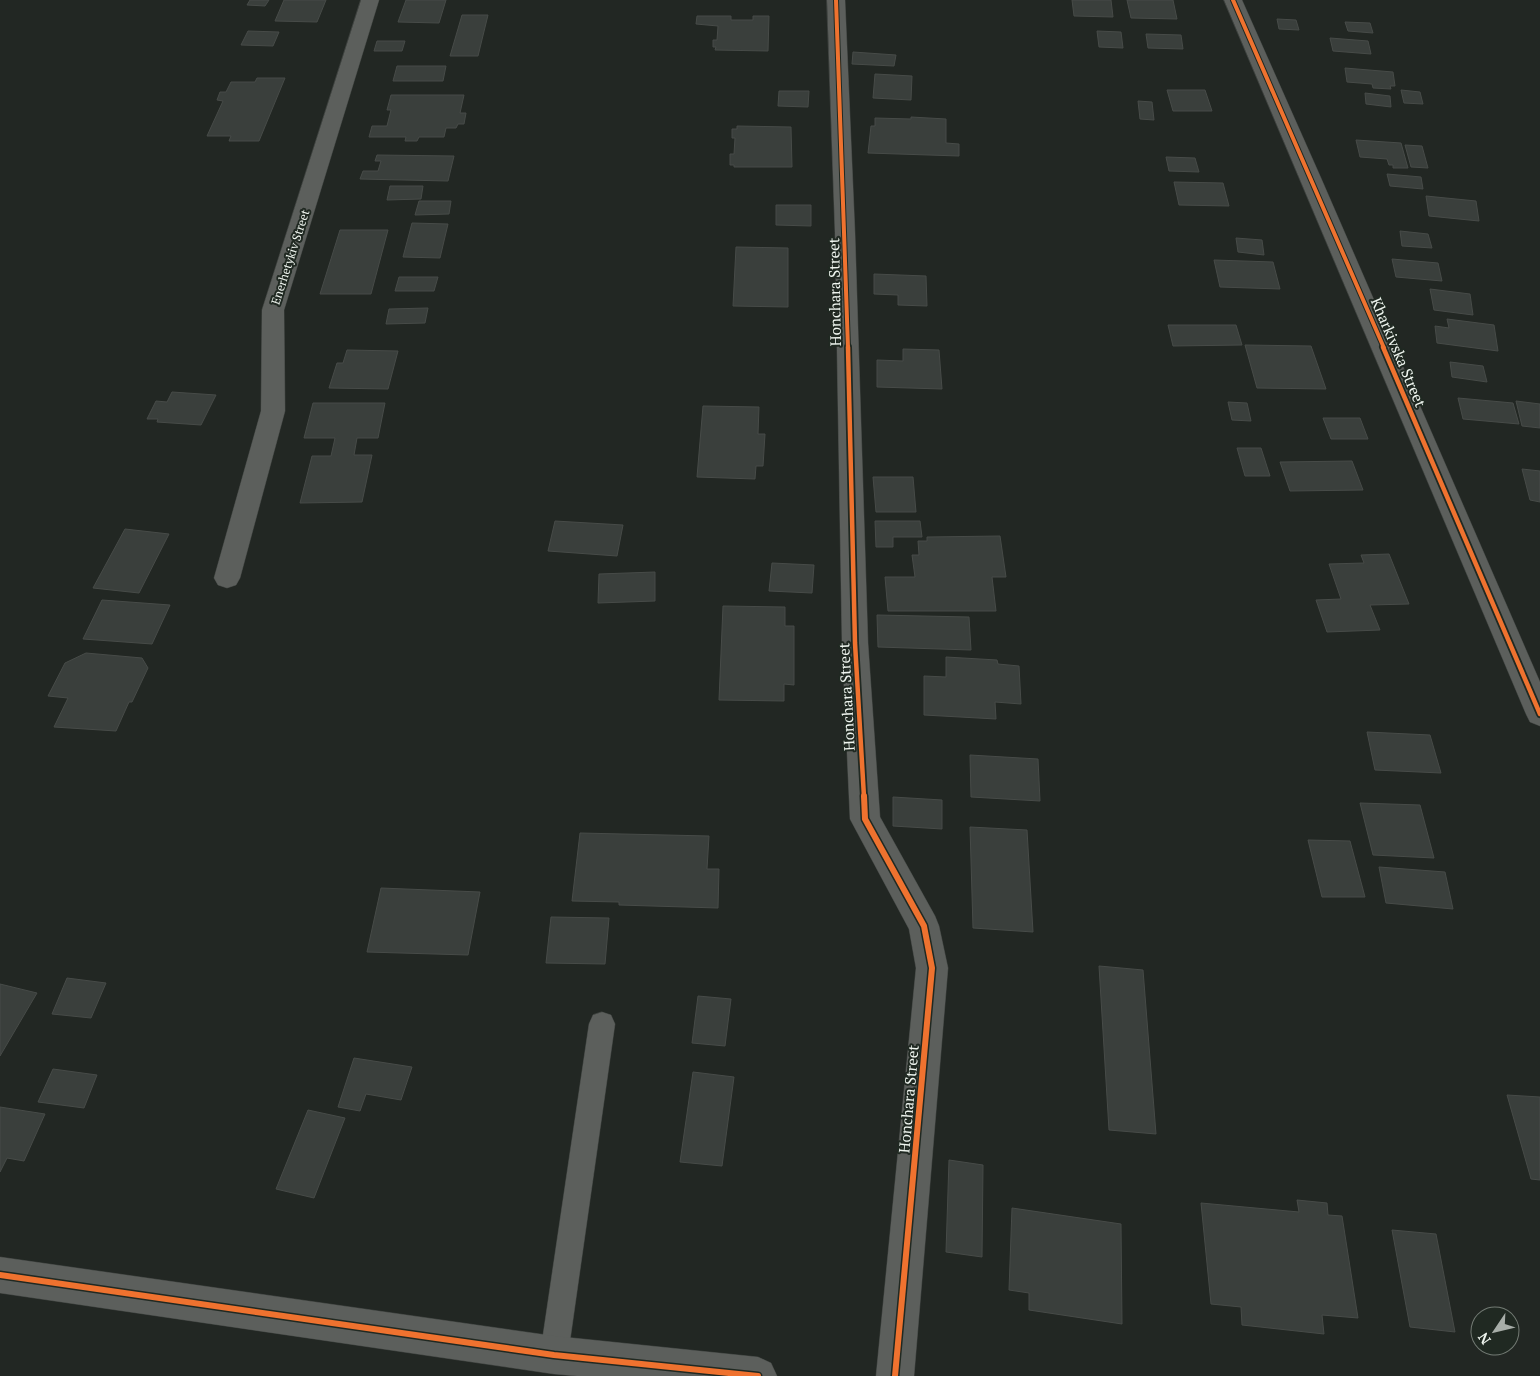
<svg xmlns="http://www.w3.org/2000/svg" width="1540" height="1376" font-family="'PT Serif',serif">
	<rect width="100%" height="100%" fill="#222723"/>
	<path fill="#3a3f3c" stroke="#474b48" d="M250,0H269L265,6L247,5Z
		M284,0H326L317,22L275,21Z
		M406,0H446L439,23L398,22Z
		M1072,0H1111L1113,17L1074,16Z
		M1127,0H1173L1177,19L1131,18Z
		M462,15H488L478,56H450Z
		M697,16H731V20H753V16H769L768,51L715,50L716,47H713V40H717L718,26L696,24Z
		M1277,19L1296,20L1299,30L1279,29Z
		M1345,22L1370,23L1373,33L1348,31Z
		M248,31L279,32L273,46L241,45Z
		M1097,31L1121,32L1123,48L1099,47Z
		M1146,34L1181,35L1183,49L1148,48Z
		M1330,38L1368,41L1371,54L1333,51Z
		M377,41H405L402,51H374Z
		M853,52L896,55L894,66L852,64Z
		M397,66H446L443,81H393Z
		M1345,68L1393,72L1395,86H1390L1391,89L1373,88L1372,84L1347,82Z
		M875,74L912,76L911,100L873,98Z
		M257,78H285L259,141H229L231,136H207L223,101L217,100L220,92H226L231,82H255Z
		M1167,90H1205L1212,111H1173Z
		M1401,90L1420,92L1423,104L1404,103Z
		M779,91H809L808,107L778,106Z
		M1365,93L1390,96L1391,107L1366,104Z
		M391,95H464L460,113H466L464,124H458L456,128H446L444,137H419L417,141H405L406,137H369L372,126H387L391,110H387Z
		M1138,101L1152,102L1154,120L1140,119Z
		M911,117L946,119V143L959,144V156L868,153L871,126H875V118L911,119Z
		M737,126L791,127L792,167H734V165H730V154H734L735,138H732V129H737Z
		M1356,140L1401,143L1408,168H1393V165H1389L1387,159L1360,157Z
		M1405,145L1422,146L1428,168L1411,167Z
		M377,155L454,156L448,181L360,179L363,171H378L381,161H375Z
		M1166,157L1195,158L1199,172L1169,171Z
		M1387,174L1421,177L1423,189L1390,186Z
		M1174,182L1223,183L1229,206L1179,205Z
		M390,186H423L421,199L387,200Z
		M1426,196L1476,201L1479,221L1429,216Z
		M419,201H451L449,214L415,215Z
		M776,205H811V226L776,225Z
		M412,223L448,224L440,258L403,257Z
		M340,230H388L371,294H320Z
		M1400,231L1428,234L1432,248L1402,246Z
		M1236,238L1262,240L1264,255L1238,252Z
		M736,247L788,248V307L733,306Z
		M1392,259L1438,263L1442,281L1396,277Z
		M1214,260L1273,262L1280,289L1220,287Z
		M874,274L926,276L927,306L898,305V295L874,294Z
		M399,277H438L434,291H395Z
		M1430,289L1470,294L1473,315L1434,310Z
		M428,308L425,323L386,324L389,309Z
		M1447,319L1494,325L1498,351L1437,343L1435,326L1449,328Z
		M1168,325H1236L1242,345L1173,346Z
		M1245,345L1311,346L1326,389L1257,388Z
		M903,349L939,350L942,389L877,387V360L903,361Z
		M347,350L398,351L388,389L329,388L337,363H343Z
		M1450,362L1483,366L1487,382L1452,377Z
		M172,392L216,395L201,425L157,422L158,419H147L156,401L167,402Z
		M1458,398L1513,403L1519,424L1463,419Z
		M1516,401L1540,404V428L1522,426Z
		M1228,402L1247,403L1251,421L1232,420Z
		M313,403H385L378,438H357L354,455H372L362,502L300,503L312,456H331L335,438H304Z
		M703,406L759,407L758,434H765L763,466H756L755,479L697,477Z
		M1323,418H1360L1368,439H1331Z
		M1237,448H1261L1270,476H1245Z
		M1352,461L1363,490L1290,491L1280,462Z
		M1522,469L1540,471V502L1530,500Z
		M873,477H913L916,512H876Z
		M555,521L623,525L617,556L548,551Z
		M875,521H920L922,537H893V547H876Z
		M125,529L169,534L139,593L93,588Z
		M1000,536L1006,577H992L996,611H888L885,577H915L912,555H919L918,541H927V537Z
		M1389,554L1409,604L1370,605L1380,630L1327,632L1316,600L1341,599L1329,564L1364,563L1361,555Z
		M772,563L814,565L812,593L769,591Z
		M655,572V601L598,603L599,574Z
		M102,600L170,605L152,644L83,639Z
		M723,606L785,607V626H794V685L784,684V701L719,700Z
		M877,615L969,617L971,650L878,647Z
		M86,653L142,658L148,668L132,702H129L116,731L54,727L68,698L48,696L65,663Z
		M946,657L997,660L998,664L1019,666L1021,704L995,702L996,719L924,715V676L946,677Z
		M1367,732L1430,735L1441,773L1375,770Z
		M970,755L1038,759L1040,801L971,797Z
		M893,797L942,800V829L893,826Z
		M1360,803L1420,805L1434,858L1373,855Z
		M970,827L1027,830L1033,932L973,928Z
		M580,833L709,836L707,869H719L718,908L619,905V902L572,901Z
		M1308,840L1350,841L1365,897H1322Z
		M1379,867L1445,872L1453,909L1386,903Z
		M381,888L480,892L468,955L367,952Z
		M551,917L609,918L605,964L546,963Z
		M1099,966L1143,970L1156,1134L1109,1130Z
		M67,978L106,983L91,1018L52,1014Z
		M0,984L37,993L0,1056Z
		M698,996L731,999L725,1046L692,1043Z
		M354,1058L412,1067L401,1100L366,1094L360,1111L338,1107Z
		M53,1069L97,1075L84,1108L38,1102Z
		M693,1072L734,1077L722,1166L680,1162Z
		M1507,1095L1540,1097V1180L1531,1179Z
		M0,1107L45,1114L24,1161L7,1158L0,1172Z
		M308,1110L345,1118L314,1198L276,1189Z
		M949,1160L983,1165L982,1257L946,1252Z
		M1297,1200L1327,1203L1328,1215L1342,1216L1358,1318L1322,1315L1324,1334L1242,1325L1241,1307L1211,1304L1201,1203L1299,1212Z
		M1012,1208L1121,1224L1122,1324L1029,1310V1293L1009,1290Z
		M1392,1230L1436,1234L1455,1332L1410,1327Z"/>
	<g fill="none" stroke-linecap="round" stroke-linejoin="round">
		<g stroke="#3d413e" stroke-width="1">
			<path id="lane" d="M602,1012L611,1015L615,1024L568,1355L564,1365L554,1369L544,1365L540,1355L589,1024L593,1015Z"/>
		</g>
		<g stroke="#3d413e" stroke-width="1">
			<path id="street" d="M361,0H379L284,310L285,411L240,578L236,585L227,588L218,585L214,578L261,411L262,310Z
				M827,0H845L855,233L868,643L880,817L935,916L939,926L948,968L914,1376H876L916,968L909,929L850,819L842,643L835,233Z
				M1224,0H1242L1321,178L1540,682V726L1530,722L1526,714Z
				M0,1257L554,1336L758,1357L771,1363L777,1376H577L554,1374L0,1293Z"/>
		</g>
		<use href="#lane" fill="#5c5f5c" fill-rule="evenodd"/>
		<use href="#street" fill="#5c5f5c" fill-rule="evenodd"/>
		<g stroke="#202922" stroke-width="6">
			<path id="cycleway-far2" d="M836,0L848,348
				M1233,0L1384,348"/>
		</g>
		<g stroke="#202922" stroke-width="8">
			<path id="cycleway-far1" d="M848,347L855,643L864,797
				M1383,347L1540,714"/>
		</g>
		<g stroke="#202922" stroke-width="9">
			<path id="cycleway" d="M864,796L865,819L924,926L932,968L895,1376
				M0,1275L554,1355L758,1376"/>
		</g>
		<use href="#cycleway-far2" stroke="#ef722f" stroke-width="4"/>
		<use href="#cycleway-far1" stroke="#ef722f" stroke-width="4.5"/>
		<use href="#cycleway" stroke="#ef722f" stroke-width="6"/>
	</g>
	<g text-anchor="middle" dominant-baseline="central" stroke-width="4" stroke-linejoin="round" paint-order="stroke">
		<g font-size="12" fill="#eff5ef" stroke="#202922">
			<text transform="translate(290 257) rotate(-72)">Enerhetykiv Street</text>
		</g>
		<g font-size="15" fill="#eff5ef" stroke="#202922">
			<text transform="translate(834 292) rotate(-91)">Honchara Street</text>
			<text transform="translate(1399 352) rotate(67)">Kharkivska Street</text>
			<text transform="translate(846 697) rotate(-93)">Honchara Street</text>
			<text transform="translate(908 1099) rotate(-85)">Honchara Street</text>
		</g>
	</g>
	<g transform="translate(1495 1331) rotate(235)"><circle r="24" fill="#202922" stroke="#737b74"/>
	<path d="M0-4L9 19L0 12L-9 19Z" fill="#a7ada8"/>
	<text y="-8" font-size="14" font-weight="bold" text-anchor="middle" fill="#eff5ef">N</text>
	</g>
</svg>
